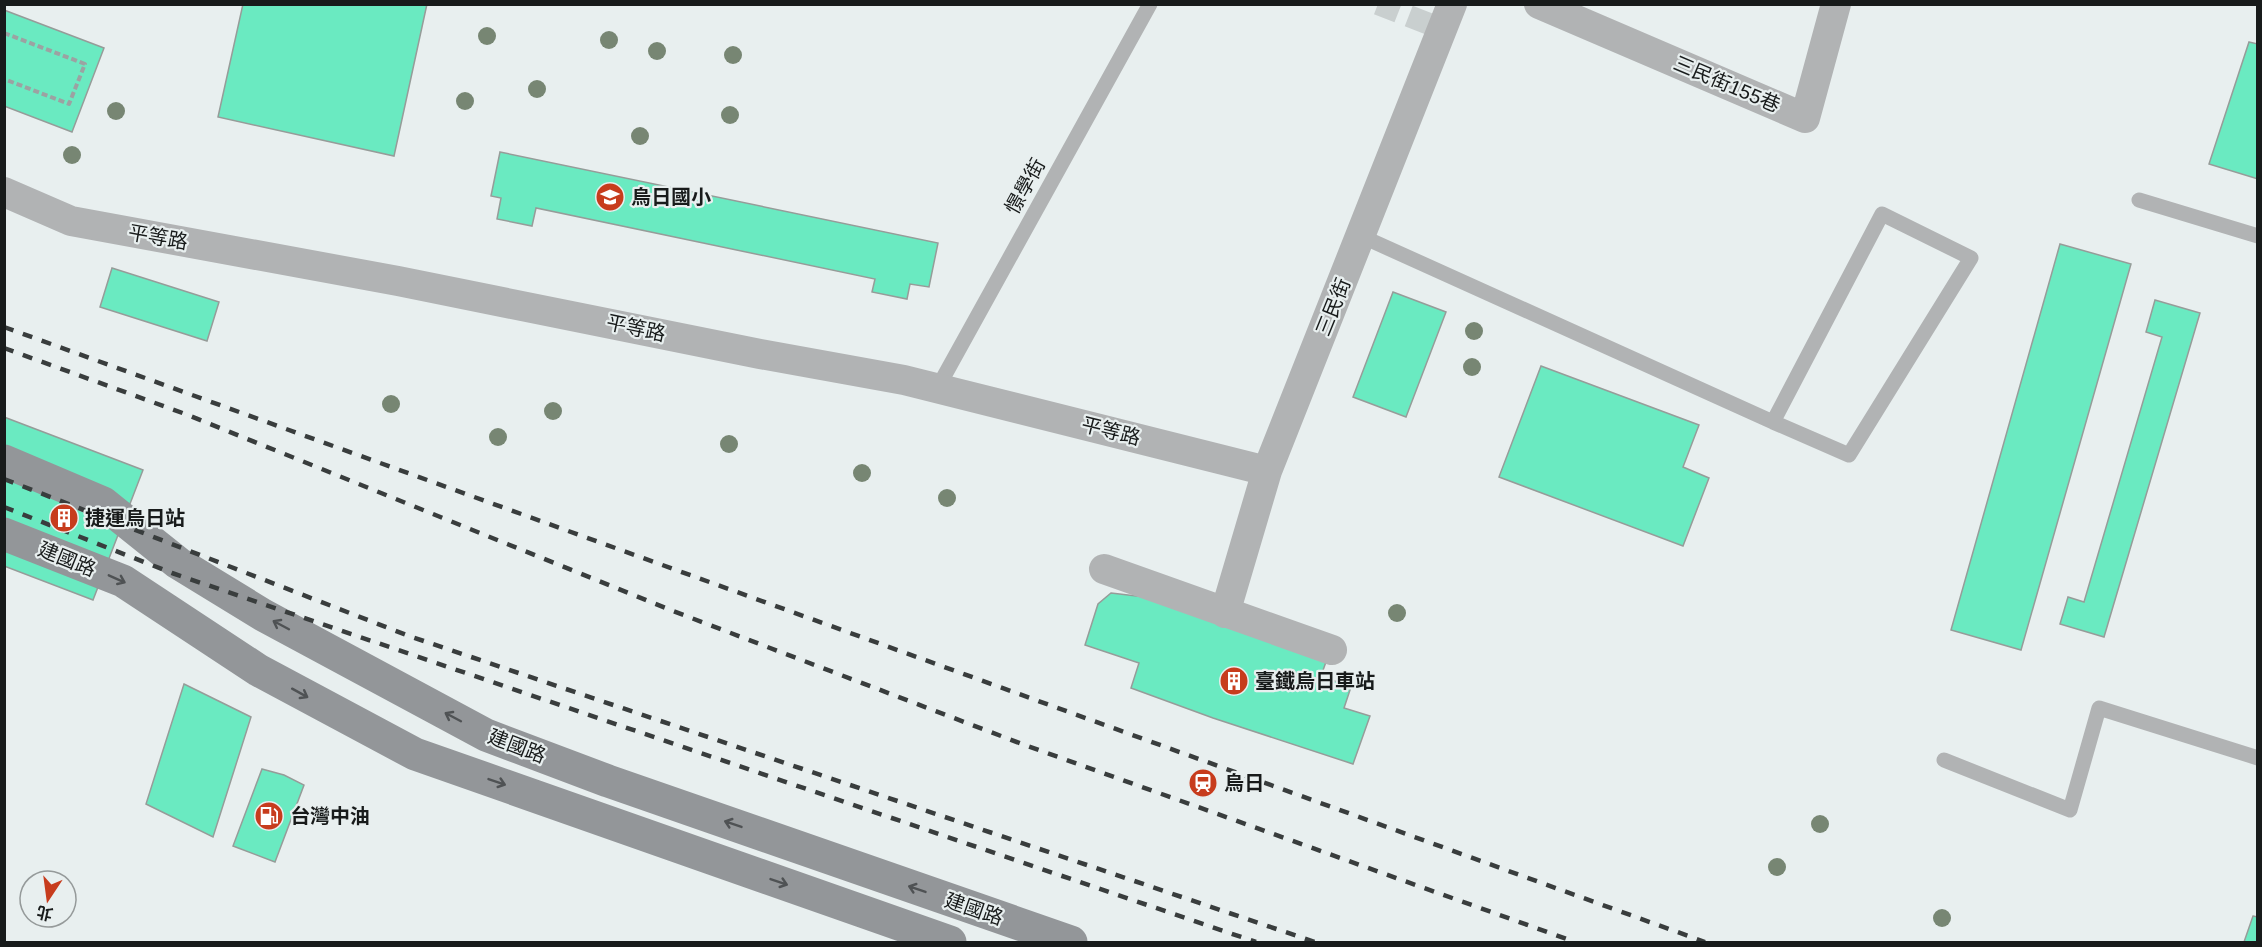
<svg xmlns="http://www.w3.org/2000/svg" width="2262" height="947" font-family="Helvetica,'Noto Sans TC',sans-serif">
	<rect width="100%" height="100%" fill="#e8efef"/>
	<path fill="#6aeac1" stroke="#969c99" stroke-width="1.5" d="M243,4H427L394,156L218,117Z
		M4,10L104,48L72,132L4,106Z
		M2249,42L2258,44V179L2209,164Z
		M500,152L938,243L929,287L910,284L907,299L872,292L875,279L536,208L532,226L497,219L501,198L491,196Z
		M2060,244L2131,264L2021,650L1951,630Z
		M112,268L219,302L207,341L100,307Z
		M1393,292L1446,312L1406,417L1353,397Z
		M2155,300L2200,313L2104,637L2060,624L2068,597L2084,602L2162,337L2146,332Z
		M1541,366L1699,425L1683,467L1709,478L1683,546L1499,477Z
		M4,417L143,470L93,600L4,566Z
		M1111,593L1145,597L1327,659L1321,676L1351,687L1344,708L1370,716L1353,764L1213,718L1131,688L1139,663L1085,645L1098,604Z
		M184,684L251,717L213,837L146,804Z
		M262,769L284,775L304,785L275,862L233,846Z
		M2253,916L2258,917V942H2244Z"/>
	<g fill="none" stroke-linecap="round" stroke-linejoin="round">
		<path stroke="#c9cfcf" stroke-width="22" stroke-dasharray="22 11" stroke-linecap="butt" d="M1378,4L1442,29"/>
		<path stroke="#9ca2a2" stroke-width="4" stroke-dasharray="6 3" stroke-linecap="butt" d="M4,33L85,64L69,104L4,79"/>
		<path stroke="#b1b3b4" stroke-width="15" d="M2139,200L2258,236
			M1361,236L1773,422L1882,214L1971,258L1849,455L1773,422
			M937,389L1150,4
			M1944,760L2070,810L2099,708L2258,758"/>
		<path stroke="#b1b3b4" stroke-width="30" d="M1539,4L1805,118L1836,4
			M4,192L71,221L398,281L760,354L904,380L1267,471
			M1104,569L1332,650
			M1225,613L1267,471L1452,4"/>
		<path stroke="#939699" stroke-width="33" d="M4,461L103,503L178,563L263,615L486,735L608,781L1071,942
			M4,534L123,581L258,670L415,754L950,942"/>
		<path stroke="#393d3d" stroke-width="4.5" stroke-dasharray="10 10" stroke-linecap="butt" d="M4,327L1705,942
			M4,348L188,415L673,611L1022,744L1575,942
			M4,479L409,636L1315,942
			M4,507L172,573L1256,942"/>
	</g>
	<g fill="#778673">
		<circle cx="487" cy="36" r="9"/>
		<circle cx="609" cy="40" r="9"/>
		<circle cx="657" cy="51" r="9"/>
		<circle cx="733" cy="55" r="9"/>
		<circle cx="537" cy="89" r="9"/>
		<circle cx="465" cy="101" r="9"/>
		<circle cx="116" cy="111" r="9"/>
		<circle cx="730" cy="115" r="9"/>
		<circle cx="640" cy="136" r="9"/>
		<circle cx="72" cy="155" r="9"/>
		<circle cx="1474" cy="331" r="9"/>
		<circle cx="1472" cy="367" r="9"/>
		<circle cx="391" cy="404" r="9"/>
		<circle cx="553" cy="411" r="9"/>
		<circle cx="498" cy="437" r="9"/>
		<circle cx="729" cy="444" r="9"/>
		<circle cx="862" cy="473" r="9"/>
		<circle cx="947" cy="498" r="9"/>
		<circle cx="1397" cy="613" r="9"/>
		<circle cx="1820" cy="824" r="9"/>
		<circle cx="1777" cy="867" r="9"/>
		<circle cx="1942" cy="918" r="9"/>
	</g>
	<defs><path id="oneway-shaft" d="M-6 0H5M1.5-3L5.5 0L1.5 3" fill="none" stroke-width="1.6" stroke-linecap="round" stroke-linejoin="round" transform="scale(1.5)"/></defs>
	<g stroke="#4f5254">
		<use href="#oneway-shaft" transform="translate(117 579) rotate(24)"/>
		<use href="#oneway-shaft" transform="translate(281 625) rotate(-152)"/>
		<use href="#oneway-shaft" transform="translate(300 693) rotate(29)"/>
		<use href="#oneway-shaft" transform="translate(453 717) rotate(-152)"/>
		<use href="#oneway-shaft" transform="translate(497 782) rotate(19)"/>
		<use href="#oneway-shaft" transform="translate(733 824) rotate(-161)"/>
		<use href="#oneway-shaft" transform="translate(779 882) rotate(19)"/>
		<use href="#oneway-shaft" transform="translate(917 889) rotate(-161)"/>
	</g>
	<defs>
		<g id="school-disc" transform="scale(1.5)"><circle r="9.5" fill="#c73c1d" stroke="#e8efef"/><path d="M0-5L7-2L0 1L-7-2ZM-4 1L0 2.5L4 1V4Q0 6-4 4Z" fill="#fff"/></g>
		<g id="building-disc" transform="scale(1.5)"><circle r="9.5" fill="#c73c1d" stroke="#e8efef"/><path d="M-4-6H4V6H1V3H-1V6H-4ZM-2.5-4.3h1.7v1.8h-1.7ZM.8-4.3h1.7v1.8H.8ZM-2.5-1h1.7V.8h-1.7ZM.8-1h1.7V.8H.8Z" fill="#fff"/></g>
		<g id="station-disc" transform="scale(1.5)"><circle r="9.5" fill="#c73c1d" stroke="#e8efef"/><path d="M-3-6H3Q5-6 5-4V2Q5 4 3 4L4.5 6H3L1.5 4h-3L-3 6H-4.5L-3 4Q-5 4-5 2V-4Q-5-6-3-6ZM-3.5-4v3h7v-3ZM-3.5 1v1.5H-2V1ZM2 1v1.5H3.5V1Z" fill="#fff"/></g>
		<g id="fuel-disc" transform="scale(1.5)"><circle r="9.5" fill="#c73c1d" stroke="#e8efef"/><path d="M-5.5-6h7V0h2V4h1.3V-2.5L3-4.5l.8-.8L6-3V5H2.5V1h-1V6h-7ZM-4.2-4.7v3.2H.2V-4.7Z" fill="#fff"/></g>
	</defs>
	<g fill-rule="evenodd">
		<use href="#school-disc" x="610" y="197"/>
		<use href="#building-disc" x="64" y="518"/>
		<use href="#building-disc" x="1234" y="681"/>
		<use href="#station-disc" x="1203" y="783"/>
		<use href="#fuel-disc" x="269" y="816"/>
	</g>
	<g text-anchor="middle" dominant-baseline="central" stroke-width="4.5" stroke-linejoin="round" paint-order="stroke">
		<g font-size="20" fill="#181b1b" stroke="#e8efef">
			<text transform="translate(1727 84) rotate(23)">三民街155巷</text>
			<text transform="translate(1025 186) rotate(-61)">憬學街</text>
			<text transform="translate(158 237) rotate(10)">平等路</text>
			<text transform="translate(1333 307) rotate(-68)">三民街</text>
			<text transform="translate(636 328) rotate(12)">平等路</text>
			<text transform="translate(1111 431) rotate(14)">平等路</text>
			<text transform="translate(67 559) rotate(22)">建國路</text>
			<text transform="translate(517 746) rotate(21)">建國路</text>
			<text transform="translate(974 909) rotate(19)">建國路</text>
		</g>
		<g font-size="20" font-weight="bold" fill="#181b1b" stroke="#e8efef" text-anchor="start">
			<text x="631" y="197">烏日國小</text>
			<text x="85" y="518">捷運烏日站</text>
			<text x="1255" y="681">臺鐵烏日車站</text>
			<text x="1224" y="783">烏日</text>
			<text x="290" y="816">台灣中油</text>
		</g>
	</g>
	<rect width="2262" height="947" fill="none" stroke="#181b1b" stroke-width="12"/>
	<g transform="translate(48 899) rotate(193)"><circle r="28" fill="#e8efef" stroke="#959a9a" stroke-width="1.5"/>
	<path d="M0-4.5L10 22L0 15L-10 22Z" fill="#c73c1d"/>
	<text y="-9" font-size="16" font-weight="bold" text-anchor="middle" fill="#181b1b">北</text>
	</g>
</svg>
